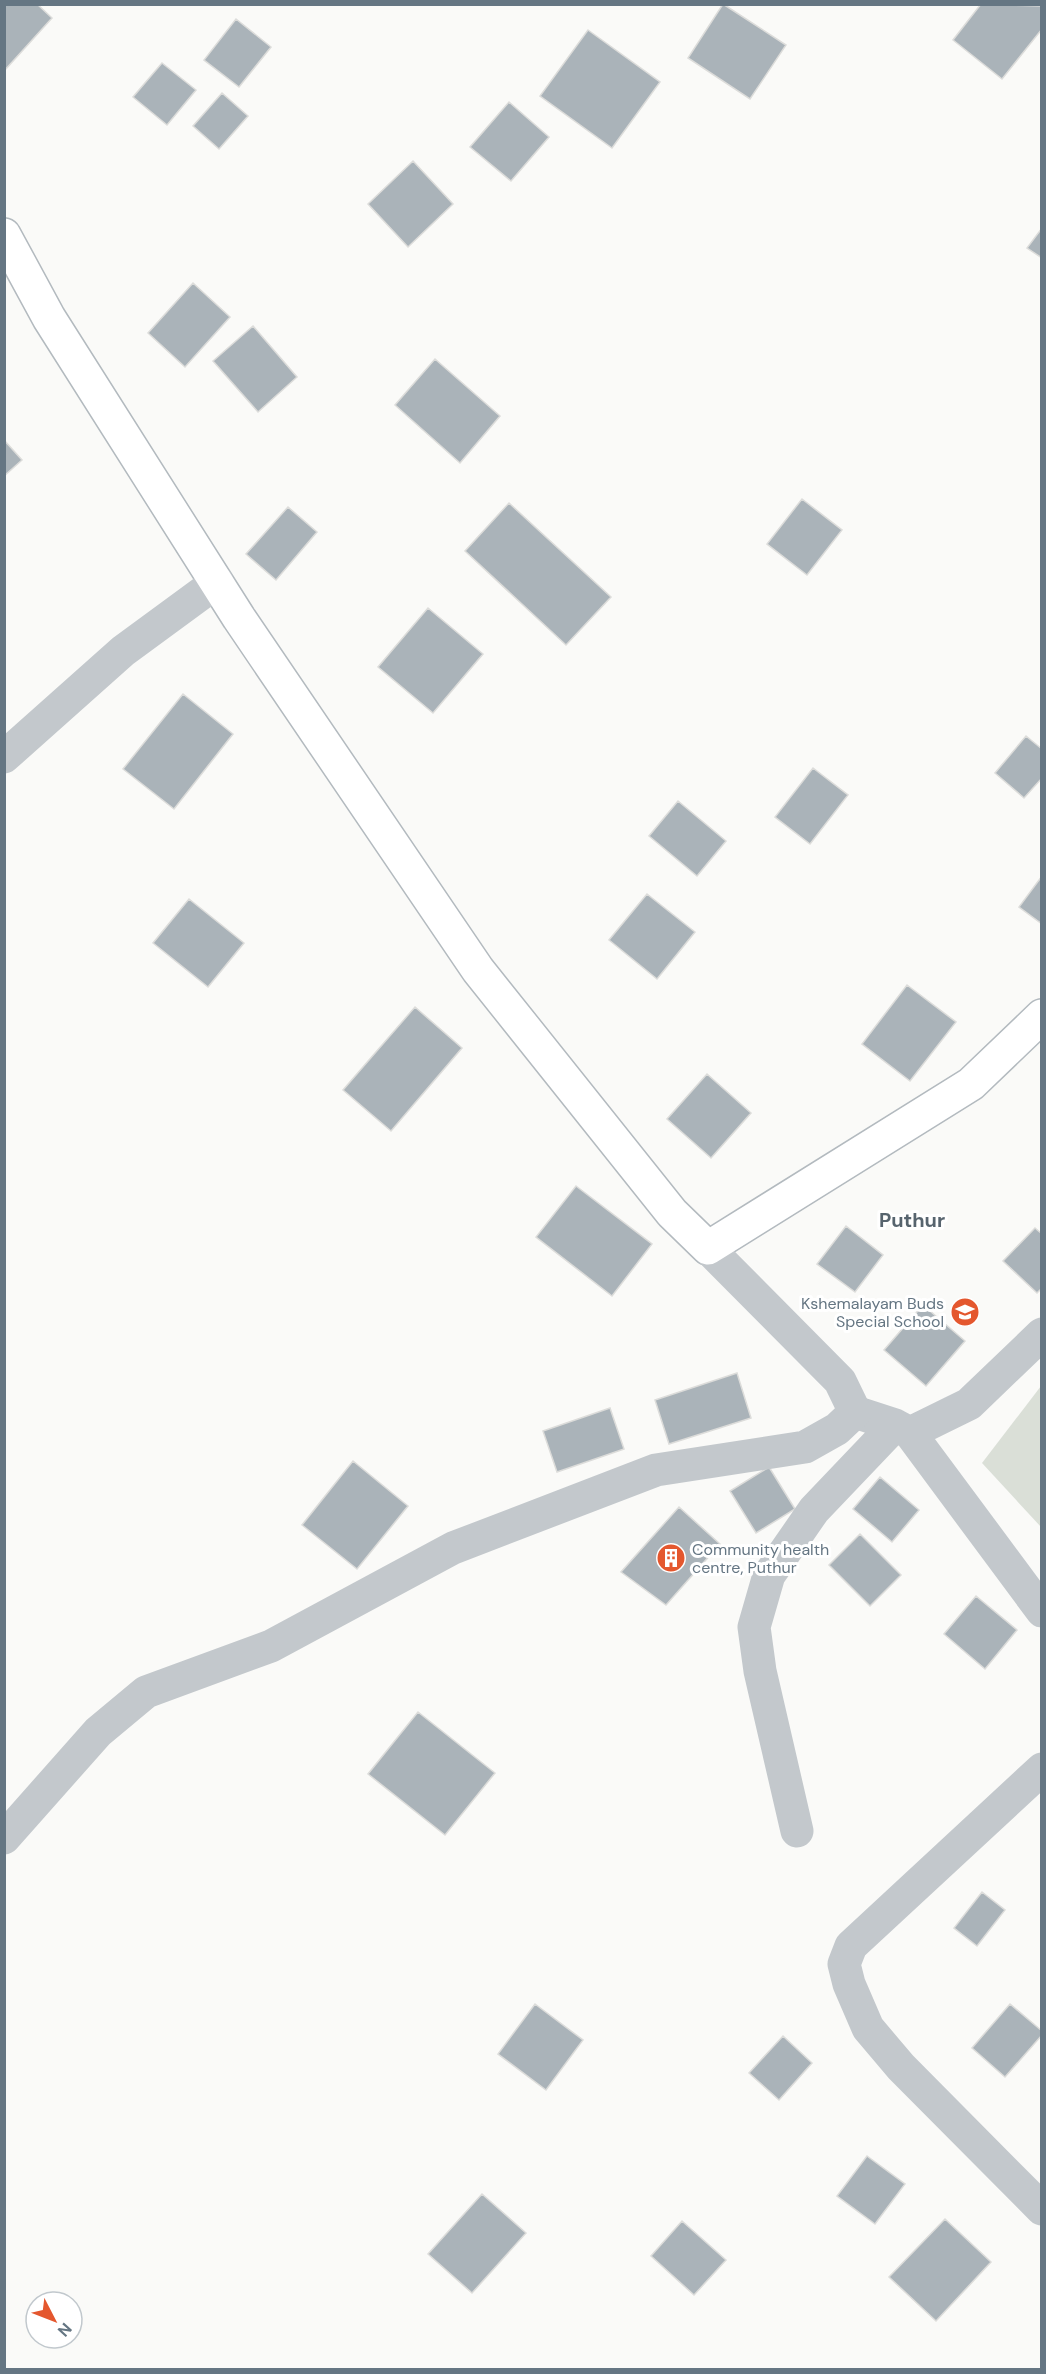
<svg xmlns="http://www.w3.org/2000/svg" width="1046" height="2374" font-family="'DM Sans',sans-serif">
	<rect width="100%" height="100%" fill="#fafaf8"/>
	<path fill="#dadfd7" d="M1041,1386V1527L982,1463Z"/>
	<path fill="#aab3b9" stroke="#dcdcda" stroke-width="1.5" d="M4,4H37L52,18L4,71Z
		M723,4L786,45L750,99L688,58Z
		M981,4L1042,6V29L1002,79L953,40Z
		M236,19L271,47L239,87L204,60Z
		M588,30L660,82L612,148L540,96Z
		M162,63L196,90L167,125L133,97Z
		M222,93L248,116L219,149L193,126Z
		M509,102L549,137L511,181L470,147Z
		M413,161L453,204L408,247L368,204Z
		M1042,228V258L1027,248Z
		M193,283L230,317L185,367L148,333Z
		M253,326L297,377L258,412L213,361Z
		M435,359L500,416L460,463L395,405Z
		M4,440L22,460L4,476Z
		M802,499L842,530L807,575L767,544Z
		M509,503L611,597L566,645L465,551Z
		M288,507L317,532L276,580L246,554Z
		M428,608L483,654L433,713L378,667Z
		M183,694L233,734L174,809L123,769Z
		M1026,736L1042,749V778L1024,798L995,773Z
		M813,768L848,795L810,844L775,817Z
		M678,801L726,841L697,876L649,836Z
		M1042,876V924L1019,907Z
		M647,894L695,932L657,979L609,940Z
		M189,899L244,943L208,987L153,943Z
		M907,985L956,1022L910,1081L862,1044Z
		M415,1007L462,1048L391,1131L343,1090Z
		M707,1074L751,1113L711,1158L667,1119Z
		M576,1186L652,1244L612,1296L536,1237Z
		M846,1226L883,1255L855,1292L817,1264Z
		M1035,1228L1042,1234V1288L1037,1293L1003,1261Z
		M923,1305L965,1341L926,1386L884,1350Z
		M737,1373L751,1418L669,1444L655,1400Z
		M610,1408L624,1449L557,1472L543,1431Z
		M353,1461L408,1506L357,1569L302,1525Z
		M769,1467L795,1509L756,1533L730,1491Z
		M880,1477L919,1510L892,1542L853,1509Z
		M679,1507L720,1544L666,1605L621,1572Z
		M860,1534L901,1575L870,1606L829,1565Z
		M976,1596L1017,1630L985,1669L944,1634Z
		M418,1712L495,1773L445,1835L368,1774Z
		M982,1892L1005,1910L977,1946L954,1928Z
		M535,2004L583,2040L546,2090L498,2054Z
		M1010,2004L1042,2031V2035L1005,2077L972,2048Z
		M783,2036L812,2063L779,2100L749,2073Z
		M867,2156L905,2184L875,2224L837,2196Z
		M482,2194L526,2233L472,2293L428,2254Z
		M945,2219L991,2262L936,2321L889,2277Z
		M682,2221L726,2260L694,2295L651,2256Z"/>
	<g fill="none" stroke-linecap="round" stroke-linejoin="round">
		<g stroke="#b3babf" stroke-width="36">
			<path id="secondary" d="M4,235L49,318L239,618L478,970L672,1213L708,1248L971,1084L1042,1016"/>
		</g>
		<path stroke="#c3c8cc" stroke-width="33" d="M4,757L123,651L217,582
			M855,1412L895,1425L910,1433L1042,1611
			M910,1433L969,1404L1042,1334
			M1042,1769L851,1946L844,1964L849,1984L868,2028L901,2067L1042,2209
			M797,1831L760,1671L754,1627L769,1575L814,1510L895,1425"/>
		<path stroke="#c3c8cc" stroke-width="33" d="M4,1838L98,1732L146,1692L271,1646L453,1548L656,1470L805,1447L837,1429L855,1412L840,1381L708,1248"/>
		<use href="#secondary" stroke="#fff" stroke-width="33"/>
	</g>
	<defs>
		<g id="school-disc" transform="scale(1.5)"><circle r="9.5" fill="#e4572e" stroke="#fff"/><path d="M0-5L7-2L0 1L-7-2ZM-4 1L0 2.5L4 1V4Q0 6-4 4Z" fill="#fff"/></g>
		<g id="building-disc" transform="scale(1.5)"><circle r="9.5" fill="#e4572e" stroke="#fff"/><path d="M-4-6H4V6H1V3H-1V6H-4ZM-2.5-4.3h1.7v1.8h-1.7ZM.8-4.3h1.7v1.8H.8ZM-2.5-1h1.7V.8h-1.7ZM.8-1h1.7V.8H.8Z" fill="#fff"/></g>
	</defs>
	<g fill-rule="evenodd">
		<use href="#school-disc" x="965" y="1312"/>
		<use href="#building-disc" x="671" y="1558"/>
	</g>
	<g text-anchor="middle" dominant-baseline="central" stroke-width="6" stroke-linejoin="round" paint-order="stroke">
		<g font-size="16" fill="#657683" stroke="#fff" text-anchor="end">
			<text x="944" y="1303">Kshemalayam Buds<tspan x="944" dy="18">Special School</tspan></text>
			<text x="692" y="1549" text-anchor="start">Community health<tspan x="692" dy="18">centre, Puthur</tspan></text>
		</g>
		<g font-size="20" font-weight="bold" fill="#57646e" stroke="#fff">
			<text x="912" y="1220">Puthur</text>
		</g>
	</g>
	<rect width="1046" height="2374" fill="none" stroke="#657683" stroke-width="12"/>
	<g transform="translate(54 2320) rotate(132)"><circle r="28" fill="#ffffff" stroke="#c1c8cd" stroke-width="1.5"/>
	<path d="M0-4.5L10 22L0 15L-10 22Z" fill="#e4572e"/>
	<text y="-9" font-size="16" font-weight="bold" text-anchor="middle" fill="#657683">N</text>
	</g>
</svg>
